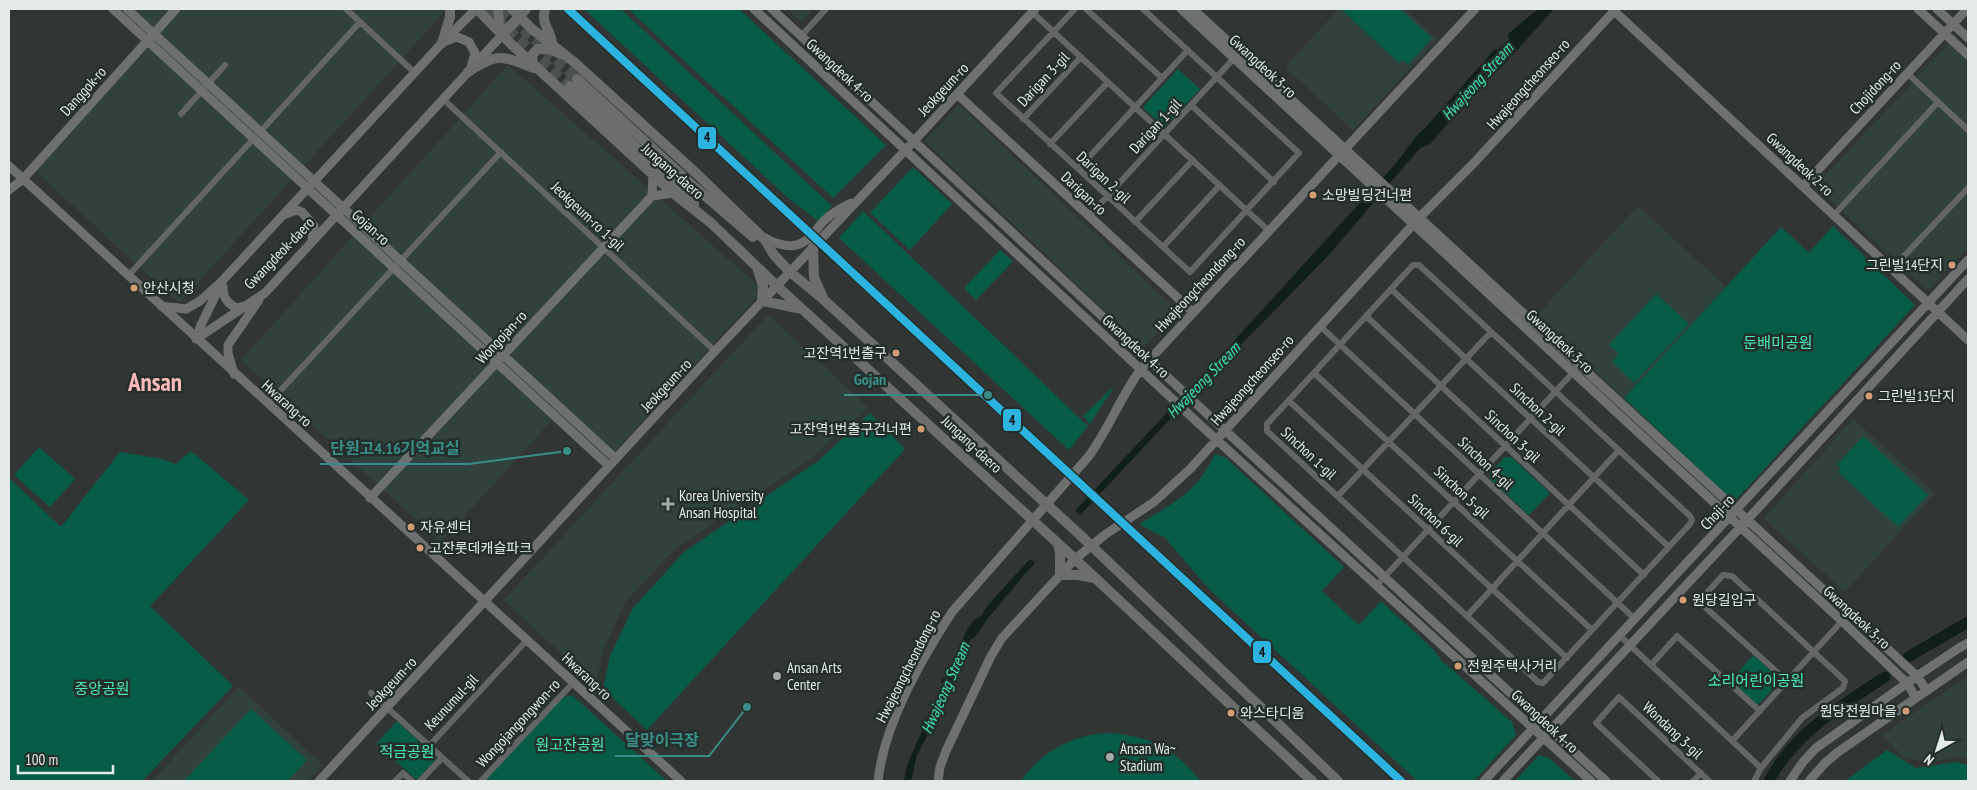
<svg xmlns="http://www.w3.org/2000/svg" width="1977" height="790" font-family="'PT Sans Narrow','Noto Sans KR',sans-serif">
	<rect width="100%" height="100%" fill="#313634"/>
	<path fill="#30423b" d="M130,9H442L444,12L179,303L33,169L157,34Z
		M787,9H813L801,22Z
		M1339,9H1404L1437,39L1353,130L1285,67Z
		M1949,43L1968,61V247L1928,291L1816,186Z
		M508,65L763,290L602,466L552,420L441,542L241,360Z
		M959,105L1177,311L1144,347L925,141Z
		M1638,206L1726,287L1624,398L1536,316Z
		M768,315L868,407L809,460L676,548L626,601L603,650L596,686L504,600Z
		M1853,419L1935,493L1845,592L1764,518Z
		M1968,676V759L1956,757L1927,763L1904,757L1882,735Z
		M239,687L323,765L308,781H152Z"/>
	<path fill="#075c47" d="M584,9H621L832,206L818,221L787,197Z
		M628,9H739L886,145L833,198Z
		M1343,9H1400L1432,38L1408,65L1403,60L1399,63L1342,10Z
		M1178,69L1200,89L1166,126H1163L1144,109V106Z
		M913,167L952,204L910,250L870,213Z
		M863,211L1088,426L1069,450L839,238Z
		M1833,226L1915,305L1734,502L1624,398L1781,227L1809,253Z
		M1000,250L1013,261L976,300L964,288Z
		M1656,294L1689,324L1634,383L1612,362L1619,354L1609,345Z
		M1115,385L1090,424L1083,416Z
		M870,413L905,449L647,730L603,689L610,656L633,608L684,552L818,461Z
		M1863,436L1928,495L1898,527L1838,472L1841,468L1837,465Z
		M39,447L75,479L50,507L14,475Z
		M191,451L249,500L150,606L233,686L142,781H9V478L61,527L120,452L162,459L176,464Z
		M1215,454L1226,458L1344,567L1322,591L1359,625L1381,601L1434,650L1441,660L1512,722L1516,735L1474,781H1417L1210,590L1165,538L1139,524C1173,503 1197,493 1215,454Z
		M1505,457H1511L1550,493L1529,515L1490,479V473Z
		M1753,655L1781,680L1758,705L1731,681Z
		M572,695L667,781H484L562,698Z
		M251,709L307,760L288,781H184Z
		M397,721L437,758L417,780L376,744Z
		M1107,733C1145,734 1178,750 1200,781H1021C1041,752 1072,735 1107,733Z
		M1887,750L1916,768L1956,762L1968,765V781H1845Z
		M1539,755L1549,758L1575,781H1515Z"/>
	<path fill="#101f1a" d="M1538,9H1554L1499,70L1493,72L1430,144L1420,148L1327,257L1216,370L1023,576L989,617L975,637L970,640L956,670L939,713L917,755L911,781H904L907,765L943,684L941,682L942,679L945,678L967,630L975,619L981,616L988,605C1082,501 1180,401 1274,297C1313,254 1352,211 1392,168C1404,155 1411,139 1425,128L1494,50L1498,49L1509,40L1508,34Z"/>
	<path fill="#313634" d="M1191,384L1199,392L1180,412L1171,405Z
		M1073,508L1082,517L1037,565L1028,557Z"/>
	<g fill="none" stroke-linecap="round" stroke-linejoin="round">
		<path stroke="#101f1a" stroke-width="11" d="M1908,657L1968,622
			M1769,781C1793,734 1842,705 1885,677"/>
		<path stroke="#4c514f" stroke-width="10" stroke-dasharray="10 5" stroke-linecap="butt" d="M486,9L570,86
			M501,9L577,79"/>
		<path stroke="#646665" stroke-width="6" d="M346,9L415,73
			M1075,9L996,93L1190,272L1299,153L1143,9
			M1086,9L1162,78
			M1032,12L1269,231
			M801,36L826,9
			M1907,73L1968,130
			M443,99L715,351
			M1191,105L1274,182
			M181,114L225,65
			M1023,119L1081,57
			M260,132L360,22
			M1050,144L1108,82
			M1078,169L1188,50
			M1834,215L1938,102
			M1089,216L1237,55
			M1135,222L1193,160
			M1163,247L1220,185
			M1413,265H1419L1690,516L1692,520L1690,524L1543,683L1538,682L1267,431V424Z
			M1892,269L1968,188
			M128,276L254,138
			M1391,289L1669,547
			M1366,316L1644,575
			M1320,326L1635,619
			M1314,373L1592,630
			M1289,401L1567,658
			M268,404L501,152
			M1338,496L1491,332
			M1377,585L1580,365
			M1467,616L1619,450
			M1619,635L1761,768
			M1651,665L1677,636L1760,711
			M371,693L468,781
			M1732,741L1842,621
			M429,746L527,640
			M395,781L403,773L412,781
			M420,781L442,758
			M481,781L573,683
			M1658,781L1596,723L1619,697L1709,781
			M1693,781L1701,773
			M1754,781L1761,768L1802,718L1843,688L1845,681L1732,576L1723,575L1703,597L1706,608L1787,681"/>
		<path stroke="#6e7170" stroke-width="9" d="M113,9L609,466
			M127,9L616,459
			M754,9L1196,421L1591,781
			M772,9L1204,411L1606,781
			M1181,9L1842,621L1907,683L1916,698
			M1193,9L1917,676L1927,691
			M1612,9L1968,340
			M1918,9L1968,55
			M1937,9L1968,38
			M446,41L457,37L469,42L475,53L471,67
			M957,94L1193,312
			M9,166L681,781
			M1803,186L1967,9
			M9,190L23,179L176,9
			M652,196L673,193
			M652,196L653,174
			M286,214L296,210L302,212L314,226L312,239
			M763,237C775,244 792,250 805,241C814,236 819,224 827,218C834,212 843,207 851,203
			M223,286C223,297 226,302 236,308L244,306
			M161,306L186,309L200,301L221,282
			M196,339L201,325L223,280L442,43L476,9
			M196,339L265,293L503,34
			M234,374L228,353V345L259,300
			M370,498L652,196
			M319,781L715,351L914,141L1035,9
			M878,781C884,724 921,660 952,612L1089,456C1109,428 1121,396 1141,369L1475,9
			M938,781L940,767L946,751L991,656L1002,638L1075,559L1106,534L1154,502L1190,469L1419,218L1472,165L1616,9
			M1484,781L1968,260
			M1503,781L1748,519L1968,279
			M1790,781L1803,762L1816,748L1917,676L1959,648L1968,643
			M1809,781L1825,763L1838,752L1968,662"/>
		<path stroke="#6c6e6d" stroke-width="10" d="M477,9L510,43L673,193L710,222L777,286L1075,559L1312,781
			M498,9L499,24L503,33
			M512,9L532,29L574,62L697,174L765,240L774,255L790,272L823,299L1079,534L1338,781
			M545,9C541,26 550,28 552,43
			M503,34L526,9
			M442,43L450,17V9
			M533,63L532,55L538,49H549L561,54
			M468,72C498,52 502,56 534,68
			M577,79L690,183L753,237
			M570,86L682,190L694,204
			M813,247L814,277L823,298
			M757,267L763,286L762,301L802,309
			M1058,544L1060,554V575H1078L1095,578"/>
		<g stroke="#242f2b" stroke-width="11">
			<path id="metro-1" d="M568,9L1401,781"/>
		</g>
		<use href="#metro-1" stroke="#2db3df" stroke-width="8"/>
	</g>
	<g fill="#d39c74" stroke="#242f2b" stroke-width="2">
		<circle cx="1313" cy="195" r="4.5"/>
		<circle cx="1952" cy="265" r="4.5"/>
		<circle cx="134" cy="288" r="4.5"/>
		<circle cx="896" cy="353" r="4.5"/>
		<circle cx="1869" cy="396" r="4.5"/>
		<circle cx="921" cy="429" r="4.5"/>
		<circle cx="411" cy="527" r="4.5"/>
		<circle cx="420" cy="548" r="4.5"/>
		<circle cx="1683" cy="600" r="4.5"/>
		<circle cx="1458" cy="666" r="4.5"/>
		<circle cx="1906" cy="711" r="4.5"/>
		<circle cx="1231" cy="713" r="4.5"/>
	</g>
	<g fill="#a5aba8" stroke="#242f2b" stroke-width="2">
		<path d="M665.5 496.5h5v5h5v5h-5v5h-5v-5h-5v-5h5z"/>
		<circle cx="777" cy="676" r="5"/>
		<circle cx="1110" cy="757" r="5"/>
	</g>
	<g text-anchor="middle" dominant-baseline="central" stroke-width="5" stroke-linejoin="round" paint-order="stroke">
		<g font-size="14" fill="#e3eae7" stroke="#242f2b" text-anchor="start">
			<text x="1322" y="195">소망빌딩건너편</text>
			<text x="1943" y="265" text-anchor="end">그린빌14단지</text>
			<text x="143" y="288">안산시청</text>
			<text x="887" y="353" text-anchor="end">고잔역1번출구</text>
			<text x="1878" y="396">그린빌13단지</text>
			<text x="912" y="429" text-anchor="end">고잔역1번출구건너편</text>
			<text x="420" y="527">자유센터</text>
			<text x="429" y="548">고잔롯데캐슬파크</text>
			<text x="1692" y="600">원당길입구</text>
			<text x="1467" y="666">전원주택사거리</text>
			<text x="1897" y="711" text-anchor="end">원당전원마을</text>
			<text x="1240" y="713">와스타디움</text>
		</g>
		<g font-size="15" fill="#e3eae7" stroke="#242f2b">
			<text transform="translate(1263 66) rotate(43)">Gwangdeok 3-ro</text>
			<text transform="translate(840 70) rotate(43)">Gwangdeok 4-ro</text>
			<text transform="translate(1043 79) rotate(-47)">Darigan 3-gil</text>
			<text transform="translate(1528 84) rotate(-48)">Hwajeongcheonseo-ro</text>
			<text transform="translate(1875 87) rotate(-47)">Chojidong-ro</text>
			<text transform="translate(943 89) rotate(-47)">Jeokgeum-ro</text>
			<text transform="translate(83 91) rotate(-48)">Danggok-ro</text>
			<text transform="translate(1155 126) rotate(-47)">Darigan 1-gil</text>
			<text transform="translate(1800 164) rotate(43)">Gwangdeok 2-ro</text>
			<text transform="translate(673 171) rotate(41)">Jungang-daero</text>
			<text transform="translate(1104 177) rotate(43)">Darigan 2-gil</text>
			<text transform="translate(1084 193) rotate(43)">Darigan-ro</text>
			<text transform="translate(588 216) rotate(43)">Jeokgeum-ro 1-gil</text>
			<text transform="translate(371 227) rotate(42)">Gojan-ro</text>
			<text transform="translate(279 253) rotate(-46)">Gwangdeok-daero</text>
			<text transform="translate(1200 284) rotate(-47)">Hwajeongcheondong-ro</text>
			<text transform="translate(501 337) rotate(-47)">Wongojan-ro</text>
			<text transform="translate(1560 341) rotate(43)">Gwangdeok 3-ro</text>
			<text transform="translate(1136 346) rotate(43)">Gwangdeok 4-ro</text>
			<text transform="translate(1252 380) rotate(-48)">Hwajeongcheonseo-ro</text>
			<text transform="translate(666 385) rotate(-47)">Jeokgeum-ro</text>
			<text transform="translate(287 403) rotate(42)">Hwarang-ro</text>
			<text transform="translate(1538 409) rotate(43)">Sinchon 2-gil</text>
			<text transform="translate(1513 436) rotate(43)">Sinchon 3-gil</text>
			<text transform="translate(972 444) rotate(43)">Jungang-daero</text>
			<text transform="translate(1309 453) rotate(43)">Sinchon 1-gil</text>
			<text transform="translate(1486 463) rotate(43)">Sinchon 4-gil</text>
			<text transform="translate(1462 492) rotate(43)">Sinchon 5-gil</text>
			<text transform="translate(1717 512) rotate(-47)">Choji-ro</text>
			<text transform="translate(1436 520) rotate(43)">Sinchon 6-gil</text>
			<text transform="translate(1857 617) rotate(43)">Gwangdeok 3-ro</text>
			<text transform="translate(908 666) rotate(-63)">Hwajeongcheondong-ro</text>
			<text transform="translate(587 676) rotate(43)">Hwarang-ro</text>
			<text transform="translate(391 683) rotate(-47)">Jeokgeum-ro</text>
			<text transform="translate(451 702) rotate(-47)">Keunumul-gil</text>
			<text transform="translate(1545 721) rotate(43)">Gwangdeok 4-ro</text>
			<text transform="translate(518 723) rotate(-47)">Wongojangongwon-ro</text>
			<text transform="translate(1673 730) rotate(43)">Wondang 3-gil</text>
		</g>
		<g font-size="15" fill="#49edbc" stroke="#242f2b">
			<text x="1778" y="342">둔배미공원</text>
			<text x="1756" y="680">소리어린이공원</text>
			<text x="102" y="688">중앙공원</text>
			<text x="570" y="744">원고잔공원</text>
			<text x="407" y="751">적금공원</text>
		</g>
		<g font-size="15" fill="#e3eae7" stroke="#242f2b" text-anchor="start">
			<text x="679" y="495">Korea University<tspan x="679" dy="17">Ansan Hospital</tspan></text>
			<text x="787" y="667">Ansan Arts<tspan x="787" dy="17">Center</tspan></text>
			<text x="1120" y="748">Ansan Wa~<tspan x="1120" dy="17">Stadium</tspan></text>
		</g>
		<g font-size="16" font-style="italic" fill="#3ee5b5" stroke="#242f2b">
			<text transform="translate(1477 81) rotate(-48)">Hwajeong Stream</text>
			<text transform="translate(1203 380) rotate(-46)">Hwajeong Stream</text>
			<text transform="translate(945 688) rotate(-66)">Hwajeong Stream</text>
		</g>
		<g font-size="25" font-weight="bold" fill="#ffbaba" stroke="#242f2b">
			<text x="155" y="382">Ansan</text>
		</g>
	</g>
	<path fill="none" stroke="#398d86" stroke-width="2" d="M988 395L896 395H844M567 451L469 464H320M747 707L709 756H615"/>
	<g fill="#398d86" stroke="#242f2b" stroke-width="2">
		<circle cx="988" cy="395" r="5"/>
		<circle cx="567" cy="451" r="5"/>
		<circle cx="747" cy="707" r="5"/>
	</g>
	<g font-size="16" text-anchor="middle" font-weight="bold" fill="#398d86" stroke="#242f2b" stroke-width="5" stroke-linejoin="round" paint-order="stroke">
		<text x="870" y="385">Gojan</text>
		<text x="395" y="454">단원고4.16기억교실</text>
		<text x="662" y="746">달맞이극장</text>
	</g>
	<g stroke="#242f2b" stroke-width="2">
		<rect x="697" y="126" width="20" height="24" rx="5" fill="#2db3df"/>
		<rect x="1002" y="408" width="20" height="24" rx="5" fill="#2db3df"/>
		<rect x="1252" y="640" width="20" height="24" rx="5" fill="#2db3df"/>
	</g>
	<g font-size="14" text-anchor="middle" font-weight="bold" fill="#111">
		<text x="707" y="142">4</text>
		<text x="1012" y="425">4</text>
		<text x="1262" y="657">4</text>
	</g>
	<rect width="1977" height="790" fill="none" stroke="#e3eae7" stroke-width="20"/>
	<g transform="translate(1937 750) rotate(219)" stroke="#242f2b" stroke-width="4" paint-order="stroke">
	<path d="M0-4L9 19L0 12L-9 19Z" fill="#e3eae7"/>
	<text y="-8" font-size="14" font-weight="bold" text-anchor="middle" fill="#e3eae7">N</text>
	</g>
	<path d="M18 765v8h95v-8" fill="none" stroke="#e3eae7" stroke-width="2.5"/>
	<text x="25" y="765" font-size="15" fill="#e3eae7" stroke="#242f2b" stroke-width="4" paint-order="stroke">100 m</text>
</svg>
